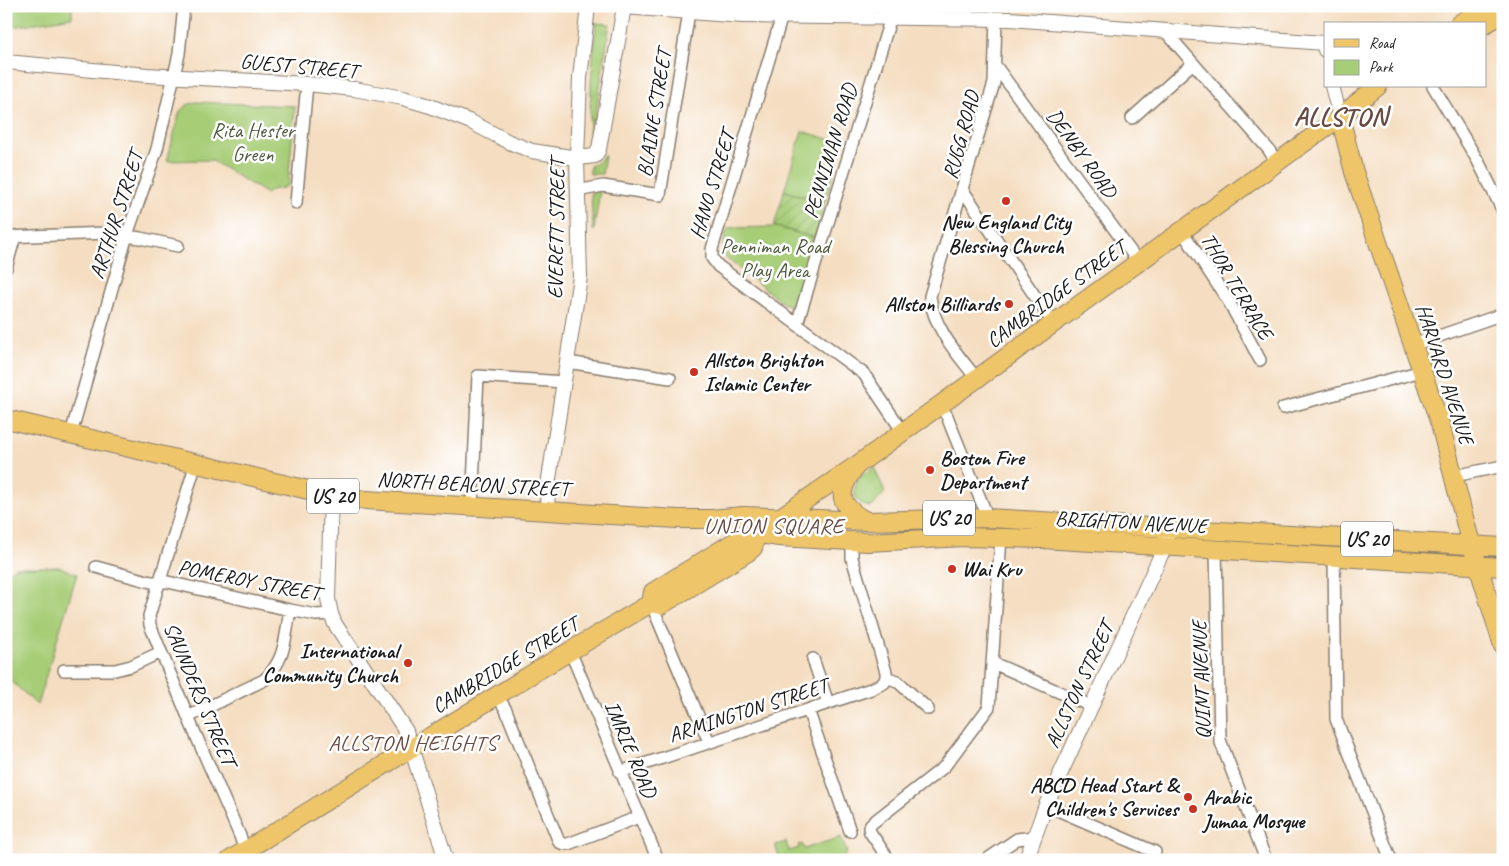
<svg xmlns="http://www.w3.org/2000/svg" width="1509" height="866" font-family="Caveat,sans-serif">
	<defs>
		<pattern id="grass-tufts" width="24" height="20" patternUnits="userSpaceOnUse" patternTransform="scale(1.25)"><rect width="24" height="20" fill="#a7cd77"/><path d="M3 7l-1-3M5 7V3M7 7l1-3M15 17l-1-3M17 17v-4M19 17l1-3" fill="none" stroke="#8faf66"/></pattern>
		<pattern id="garden-furrows" width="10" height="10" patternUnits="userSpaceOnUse" patternTransform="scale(1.25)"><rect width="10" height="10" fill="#a7cd77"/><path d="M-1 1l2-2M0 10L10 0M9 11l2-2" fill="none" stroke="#8faf66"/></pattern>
	</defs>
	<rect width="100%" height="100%" fill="#fff"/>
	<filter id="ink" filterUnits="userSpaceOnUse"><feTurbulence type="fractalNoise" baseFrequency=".02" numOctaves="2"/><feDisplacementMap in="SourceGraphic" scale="10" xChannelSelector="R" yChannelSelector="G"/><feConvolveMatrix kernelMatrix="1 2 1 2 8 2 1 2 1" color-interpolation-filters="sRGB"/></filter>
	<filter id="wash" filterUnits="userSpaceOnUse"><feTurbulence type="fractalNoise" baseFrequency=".0096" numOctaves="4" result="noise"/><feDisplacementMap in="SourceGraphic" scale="20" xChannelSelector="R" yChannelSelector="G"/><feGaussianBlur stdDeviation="1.12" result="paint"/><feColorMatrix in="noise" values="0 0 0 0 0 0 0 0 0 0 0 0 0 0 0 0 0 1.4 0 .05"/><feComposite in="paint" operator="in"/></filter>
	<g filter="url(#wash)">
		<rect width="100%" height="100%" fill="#f4ddc0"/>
		<path fill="url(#grass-tufts)" stroke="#62744a" d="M596,23L610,24L591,143L589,144L591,82Z
			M603,156H605L602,174H590V166L599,162Z
			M600,190L594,231L593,230L591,193Z"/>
		<path fill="#a7cd77" stroke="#62744a" d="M6,6H102L101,10L72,7V17L6,28Z
			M196,102L295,106L288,185L283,188L271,190L267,194L211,160L167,161L180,111L187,105Z
			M802,131L842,143L825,202L784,191Z
			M777,227L815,238L795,301L793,304L788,305L783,303L726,258C719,248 725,238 728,228Z
			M874,467L885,492L872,507C854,506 849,490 861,476C865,472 870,470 874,467Z
			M15,567H59L77,574L37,705L6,676V574Z
			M841,837L847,853L843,860H780L776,848V845L786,842L789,851L799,848L798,845L802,844L804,849Z"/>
		<path fill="url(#garden-furrows)" stroke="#62744a" d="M784,191L825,202L815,238L774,226Z"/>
	</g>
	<g filter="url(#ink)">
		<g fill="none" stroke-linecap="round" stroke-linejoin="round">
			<g stroke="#887c6e" stroke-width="14">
				<path id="minor" d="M782,16L712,249V258L718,266L864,374L903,432
					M996,18L994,83L962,189L1054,324
					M1165,31L1269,150L1277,163
					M995,65L1139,263
					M1433,86L1478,161L1503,211
					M1132,118L1193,63
					M962,189L930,296C933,328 958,355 977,379
					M577,191L603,186L660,195L689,12
					M296,203L307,84
					M1182,231L1229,302L1260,360
					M6,237L106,233L140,238L178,246
					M6,268L15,236
					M797,324L891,17
					M1413,345L1503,314
					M567,362L670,378
					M940,406L947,416L952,429L988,518
					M1283,408L1422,371
					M71,434L127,235L157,149L179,54L184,6
					M196,463L149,616L150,625L191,724L240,836L245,851
					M1454,476L1503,466
					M472,507L478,376L564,382
					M1216,549L1220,740L1266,860
					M1334,557L1336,719L1391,860
					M96,567L151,582H168L290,610L316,615L331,614
					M651,603L709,742
					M570,652L576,665L658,860
					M813,659L828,703
					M993,663L1091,706
					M64,670H115L131,666L161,652
					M886,677L897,681L928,709
					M497,695L506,710L559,842L564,844H568L639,817
					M808,710L850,831
					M188,717L264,680C286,660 285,638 290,610
					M620,772L871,689L884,683L886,677V672L852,558V541
					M1046,805L1155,852
					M889,860L870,832L869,828L871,824L944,767L989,707L1001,538
					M986,860L1017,839L1033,837"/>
			</g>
			<g stroke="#887c6e" stroke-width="16">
				<path id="tertiary" d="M6,62L147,75L307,84L354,89L403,98L430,106L471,122L509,142L532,151L577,158L595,156L599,149L624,7L743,16L1010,19L1324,43L1325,50
					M1332,86L1340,117
					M331,495L328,599L331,614L335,624L406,731L446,860
					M547,511L548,485L580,277L577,158L580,78L588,6
					M1026,860L1046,805L1165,546L1167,528"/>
			</g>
			<g stroke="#887c6e" stroke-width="20">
				<path id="primary" d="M1459,24L1488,6
					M1485,24L1503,14
					M1340,117L1354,172L1440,424L1468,533L1503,646
					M6,419L317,492L366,500L677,519H712L743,516L866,521L988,518L1503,547
					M854,469C836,493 839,506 866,521
					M753,533L779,537L868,542L965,537L1042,539L1503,567
					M651,603L653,592L734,542L757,533L857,465L1340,117L1378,86
					M230,860L535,672L651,603L661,605L748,552L753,548L757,533"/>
			</g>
			<use href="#minor" stroke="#fff" stroke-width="11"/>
			<use href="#tertiary" stroke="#fff" stroke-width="14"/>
			<use href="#primary" stroke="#eec569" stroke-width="18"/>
		</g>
	</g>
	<g fill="#c8321e" stroke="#fff" stroke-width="2">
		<circle cx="1006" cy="201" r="5"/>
		<circle cx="1009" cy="304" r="5"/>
		<circle cx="694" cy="372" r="5"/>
		<circle cx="930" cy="470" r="5"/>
		<circle cx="952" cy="569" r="5"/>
		<circle cx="408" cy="663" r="5"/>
		<circle cx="1188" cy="797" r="5"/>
		<circle cx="1193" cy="809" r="5"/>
	</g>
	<g text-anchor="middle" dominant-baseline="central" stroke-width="5" stroke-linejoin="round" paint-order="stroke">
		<g fill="#fff" stroke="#606060" stroke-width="1">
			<rect x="307" y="478.5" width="52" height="35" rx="4"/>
			<rect x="923" y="500.5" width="52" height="35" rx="4"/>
			<rect x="1341" y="521.5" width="52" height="35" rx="4"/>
		</g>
		<g font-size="20" font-weight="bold" fill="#1c1c1c">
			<text x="333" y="496">US 20</text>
			<text x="949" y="518">US 20</text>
			<text x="1367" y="539">US 20</text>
		</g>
		<g font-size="21" fill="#1c1c1c" stroke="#fff">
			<text transform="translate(299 66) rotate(5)">GUEST STREET</text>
			<text transform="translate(654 113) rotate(-81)">BLAINE STREET</text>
			<text transform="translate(961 135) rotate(-75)">RUGG ROAD</text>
			<text transform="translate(830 151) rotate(-73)">PENNIMAN ROAD</text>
			<text transform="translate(1082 153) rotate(54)">DENBY ROAD</text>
			<text transform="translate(712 185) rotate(-73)">HANO STREET</text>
			<text transform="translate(116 215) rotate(-72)">ARTHUR STREET</text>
			<text transform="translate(556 229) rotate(-89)">EVERETT STREET</text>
			<text transform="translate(1237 286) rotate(59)">THOR TERRACE</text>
			<text transform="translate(1056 294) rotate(-36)">CAMBRIDGE STREET</text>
			<text transform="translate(1445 374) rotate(72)">HARVARD AVENUE</text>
			<text transform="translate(473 484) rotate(3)">NORTH BEACON STREET</text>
			<text transform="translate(1131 522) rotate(3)">BRIGHTON AVENUE</text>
			<text transform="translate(249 580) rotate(11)">POMEROY STREET</text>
			<text transform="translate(505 665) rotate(-31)">CAMBRIDGE STREET</text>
			<text transform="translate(1201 680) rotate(-92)">QUINT AVENUE</text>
			<text transform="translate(1079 685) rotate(-65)">ALLSTON STREET</text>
			<text transform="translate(200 694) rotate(67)">SAUNDERS STREET</text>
			<text transform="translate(748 710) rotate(-18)">ARMINGTON STREET</text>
			<text transform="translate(631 749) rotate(67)">IMRIE ROAD</text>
		</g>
		<g font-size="21" fill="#4d5a3c" stroke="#fff">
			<text x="253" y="130">Rita Hester<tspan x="253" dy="24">Green</tspan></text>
			<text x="775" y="246">Penniman Road<tspan x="775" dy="24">Play Area</tspan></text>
		</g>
		<g font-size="21" font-weight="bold" fill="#1c1c1c" stroke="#fff" text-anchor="start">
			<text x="1006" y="222" text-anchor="middle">New England City<tspan x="1006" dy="24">Blessing Church</tspan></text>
			<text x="999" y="304" text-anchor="end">Allston Billiards</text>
			<text x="704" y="360">Allston Brighton<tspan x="704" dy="24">Islamic Center</tspan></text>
			<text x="940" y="458">Boston Fire<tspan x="940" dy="24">Department</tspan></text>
			<text x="962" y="569">Wai Kru</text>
			<text x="398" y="651" text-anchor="end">International<tspan x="398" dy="24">Community Church</tspan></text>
			<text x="1178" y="785" text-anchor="end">ABCD Head Start &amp;<tspan x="1178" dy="24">Children's Services</tspan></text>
			<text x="1203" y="797">Arabic<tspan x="1203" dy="24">Jumaa Mosque</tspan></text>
		</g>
		<g font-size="22" letter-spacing="1" fill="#684a42" stroke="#fff">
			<text x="774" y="526">UNION SQUARE</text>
			<text x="413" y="743">ALLSTON HEIGHTS</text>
		</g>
		<g font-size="26" font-weight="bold" letter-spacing="1" fill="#684a42" stroke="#fff">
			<text x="1341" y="116">ALLSTON</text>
		</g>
	</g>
	<rect width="1509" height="866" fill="none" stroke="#fff" stroke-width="25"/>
	<rect x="1324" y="22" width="162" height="65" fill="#ffffff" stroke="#a4a4a4"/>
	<rect x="1334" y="39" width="25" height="8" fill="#eec569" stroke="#a4a4a4"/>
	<text x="1369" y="48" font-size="15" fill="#1c1c1c">Road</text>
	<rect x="1334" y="60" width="25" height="15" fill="#a7cd77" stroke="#a4a4a4"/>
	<text x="1369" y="72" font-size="15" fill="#1c1c1c">Park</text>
</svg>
